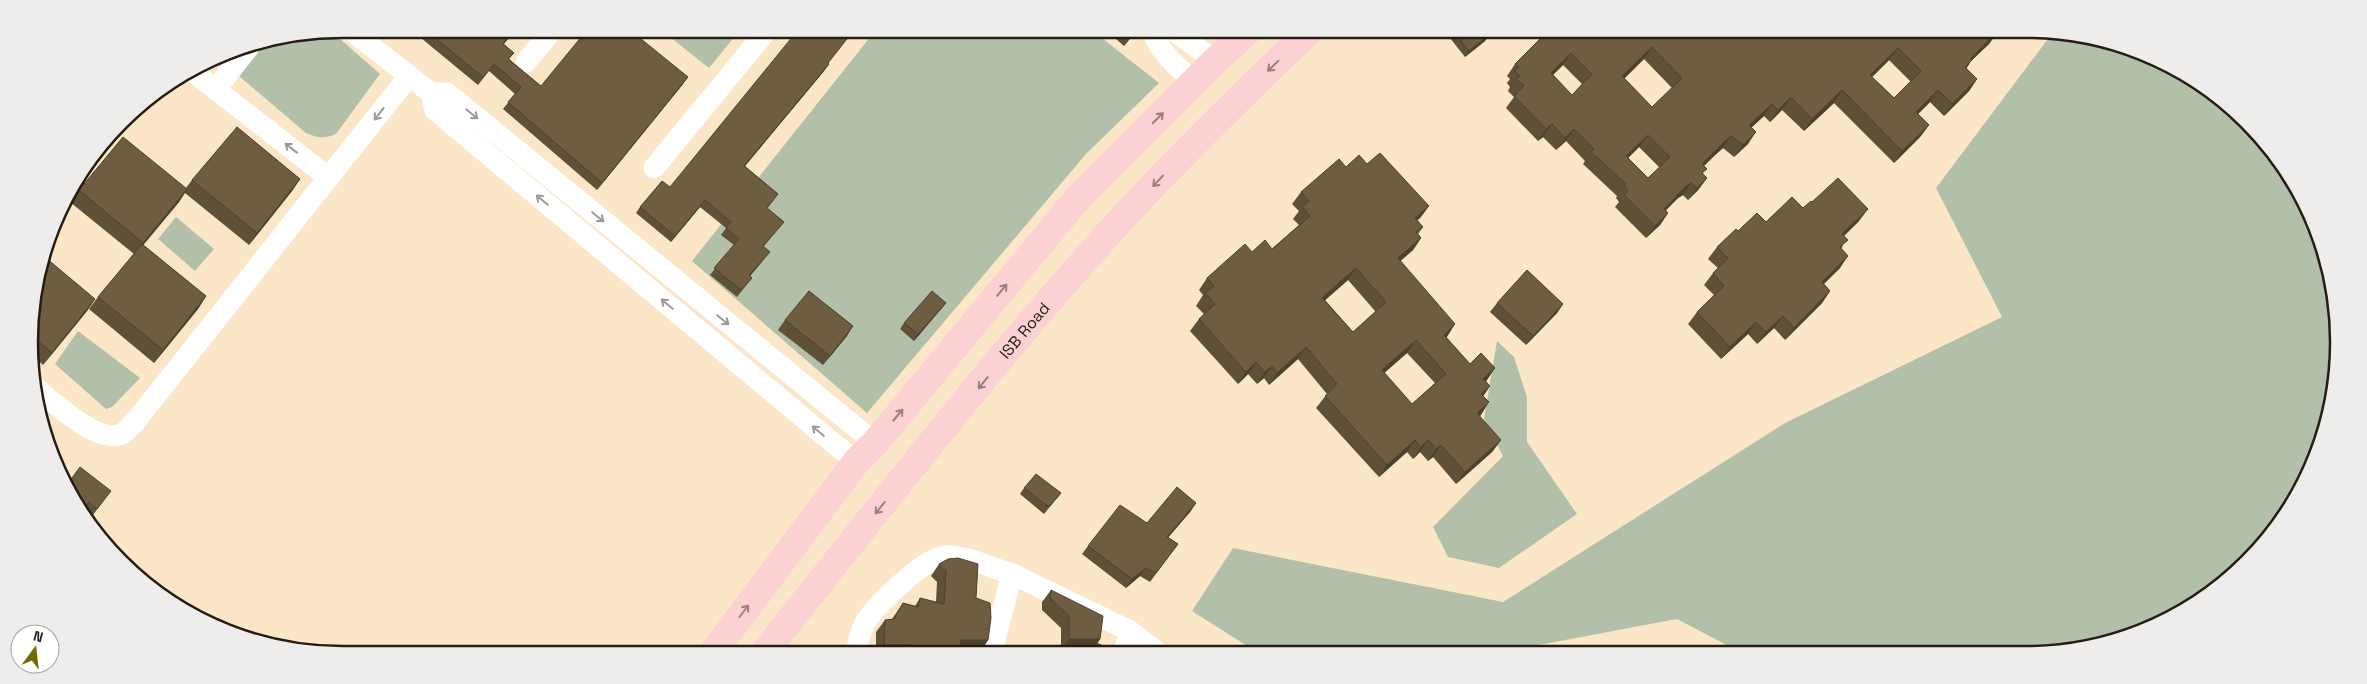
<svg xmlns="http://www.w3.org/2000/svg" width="2367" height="684" font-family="'Space Grotesk',sans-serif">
	<rect width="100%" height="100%" fill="#fbe6c7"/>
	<path fill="#b3c0a9" d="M661,30H740L709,68Z
		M331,31L380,74L336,134C324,139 318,138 306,133L239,76L264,44Z
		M875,31H1093L1159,83L1086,154L867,413L692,261Z
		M2051,35H2086L2199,81L2285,168L2332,281V403L2296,498L2246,564L2163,623L2066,653L1740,652L1677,619L1501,652L1255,651L1192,611L1233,548L1503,602L1785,423L2002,317L1936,188Z
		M176,217L214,249L195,271L158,239Z
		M78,331L140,378L112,407L106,409L55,364Z
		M1497,341L1514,357L1527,397V442L1577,514L1499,568L1448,557L1433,527L1503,456L1484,419Z"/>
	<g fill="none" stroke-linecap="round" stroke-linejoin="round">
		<path stroke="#fff" stroke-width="21" d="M349,29L431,93H447L875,443
			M1153,32C1161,54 1176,66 1194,81
			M1176,32L1215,61
			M526,62L553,29
			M192,71L329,178
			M216,89L249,47
			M431,93L435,110L856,462
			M654,168L767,30
			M36,388C55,403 95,442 120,435C125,433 130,426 135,422L409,76
			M1012,574L1130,631L1156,651
			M857,650C858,640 861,630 866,621C877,605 925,557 945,556C967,555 991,568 1012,574L992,651
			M1124,651L1130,631"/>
		<g stroke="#fbd1d4" stroke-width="28">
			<path d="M715,650L856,462L875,443L1078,198L1215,61L1247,32"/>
			<path id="s1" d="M766,650C873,517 977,381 1091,253C1159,176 1233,104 1308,32"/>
		</g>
	</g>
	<path fill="#5f5038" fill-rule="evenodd" d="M402,29H516L504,44L514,53L509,59L541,86L683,84L597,190L503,109L515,94L489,71L478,85L415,33L412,37Z
		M1107,31H1136L1124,46Z
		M1454,33H1489L1485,41L1465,57L1450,38Z
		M1540,33L1996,34L1989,44L1971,61L1966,69L1977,79L1969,91L1944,116L1930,102L1918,114L1929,125L1920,137L1894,163L1834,103L1804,131L1782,110L1770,122L1764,116L1752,127L1748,144L1734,157L1723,148L1715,155L1704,166L1703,174L1707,178L1698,190L1688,200L1683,195L1678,198L1666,210L1668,213L1660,225L1646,238L1615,207L1619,202L1616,198L1617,196L1583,164L1585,161L1566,141L1556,150L1543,137L1538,141L1506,108L1514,97L1508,91L1510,87L1507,83L1510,79L1507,76L1515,64L1542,38L1539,35ZM1644,59L1672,88L1652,107L1624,78ZM1889,60L1911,82L1894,98L1872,77ZM1563,65L1582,84L1572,95L1553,75ZM1639,147L1660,168L1648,178L1628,158Z
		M828,63L824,71L745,166L778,194L767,208L784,222L764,246L765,258L750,276L752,278L737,297L710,275L734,245L721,235L726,228L700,207L671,242L636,213L640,207L670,187Z
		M150,98L116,139L113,136L135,107Z
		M1367,164L1429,206L1420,218L1417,220L1423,227L1418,234L1421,238L1413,250L1400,261L1446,337L1470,364L1495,368L1486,381L1490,386L1483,396L1481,415L1479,416L1501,440L1492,452L1456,484L1433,457L1428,461L1420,452L1413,459L1407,452L1379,477L1316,408L1327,394L1298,359L1269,385L1264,378L1257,384L1248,374L1238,384L1190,331L1199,319L1204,314L1196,306L1203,295L1199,290L1207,278L1252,252L1272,249L1299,225L1293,219L1299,211L1292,204L1301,192L1346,167ZM1348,280L1376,312L1353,332L1325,300ZM1407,353L1435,383L1412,404L1384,373Z
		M300,179L292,191L249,245L185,193L179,202L143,245L206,296L198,309L154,363L89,309L98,297L134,254L70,202L79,190L186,188L192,180Z
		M1812,202L1859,221L1844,236L1842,249L1840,268L1824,284L1830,291L1822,303L1785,340L1774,328L1757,344L1748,334L1721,359L1688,324L1697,312L1714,295L1704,285L1713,273L1718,268L1708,259L1717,247L1738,231L1766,222L1803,208Z
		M95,299L87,311L43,365L33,356L29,321Z
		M946,303L941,309L914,341L900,329L904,323Z
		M1497,303L1563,304L1557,313L1526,345L1490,312Z
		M785,320L847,336L823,365L778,330Z
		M69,482L106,497L93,515L84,509Z
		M1024,488L1061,493L1044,514L1020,494Z
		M1196,503L1190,512L1168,537L1178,544L1150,582L1140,576L1126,588L1082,554L1088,546Z
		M939,564L976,598L988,640L981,651L876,650V632L885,620L892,619L903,603L915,606L920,598L936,602L937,582L931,576Z
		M1051,590L1100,639L1097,644L1114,651H1061V628L1042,610V602Z"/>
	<path fill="#4e412e" d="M1135,31H1136L1124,46L1128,40Z
		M1490,34L1485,41L1465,57L1469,51Z
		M1995,34H1996L1989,44L1971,61L1964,72L1957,79L1971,58Z
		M1652,47L1644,59L1614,89L1622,76Z
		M1898,48L1889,60L1862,87L1870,75Z
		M1571,53L1563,65L1542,85L1551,73Z
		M829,64L824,71L740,172L744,166Z
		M688,77L683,84L597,190L602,183Z
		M1977,79L1969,91L1944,116L1952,104Z
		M1842,90L1834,103L1804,131L1812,119Z
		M1938,90L1930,102L1908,124L1916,112Z
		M1791,97L1782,110L1770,122L1778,110Z
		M150,98L116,139L125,127L147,99Z
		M1772,104L1764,116L1741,137L1749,125Z
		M1552,124L1543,137L1538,141L1546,129Z
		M1929,125L1920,137L1894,163L1902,151Z
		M1574,129L1566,141L1556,150L1565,138Z
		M1756,132L1748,144L1734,157L1743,145Z
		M1648,135L1639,147L1618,168L1626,156Z
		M1731,136L1723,148L1715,155L1693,176L1702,164L1723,143Z
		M1707,178L1698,190L1688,200L1697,188Z
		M300,179L292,191L249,245L257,233Z
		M1691,183L1683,195L1678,198L1655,221L1664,209L1686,186Z
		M187,189L179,202L135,255L143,243Z
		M75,190L67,202L59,212V210Z
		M705,200L700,207L671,242L675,236Z
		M1429,206L1420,218L1406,230L1415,218Z
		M1868,209L1859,221L1833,246L1842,234Z
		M1668,213L1660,225L1646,238L1655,226Z
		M1421,238L1413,250L1389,271L1398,258Z
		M770,252L745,282L749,275Z
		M1848,256L1840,268L1813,294L1822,282Z
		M1356,268L1348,280L1314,310L1322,298Z
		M1830,291L1822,303L1785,340L1794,328Z
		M206,296L198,309L154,363L163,350Z
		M95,299L87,311L43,365L52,353Z
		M946,303L941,309L914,341L918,334Z
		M1563,304L1557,313L1526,345L1533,336Z
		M1783,316L1774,328L1757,344L1766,332Z
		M1756,322L1748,334L1721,359L1730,347Z
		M1455,324L1447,337L1435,347L1444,335Z
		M853,326L847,336L823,365L830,356Z
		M1416,340L1407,353L1374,382L1382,370Z
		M1306,347L1298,359L1269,385L1277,373Z
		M1256,362L1248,374L1238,384L1246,372Z
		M1272,366L1264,378L1257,384L1265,372Z
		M1495,368L1487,380L1475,391L1483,379Z
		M1490,386L1482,398L1481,394Z
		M1489,402L1481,415L1468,426L1477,413Z
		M1415,440L1407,452L1379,477L1387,465Z
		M1428,440L1420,452L1413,459L1421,447Z
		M1501,440L1492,452L1456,484L1465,472Z
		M1441,445L1433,457L1428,461L1436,449Z
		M1196,503L1190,512L1161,546L1167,537Z
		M1146,568L1140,576L1126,588L1132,579Z
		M1069,639H1100L1096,645V643L1091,651H1061Z
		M961,640H988L981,651H954Z
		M884,645H911L907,650H881Z"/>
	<path fill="#6f5d41" stroke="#4e412e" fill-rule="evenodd" d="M424,29H515L503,44L514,53L508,59L541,86L587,30H630L688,77L602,183L508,102L521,87L494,64L483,77Z
		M798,30H854L828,63L829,64L744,166L778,194L767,208L784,222L763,246L770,252L749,275L752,278L741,290L714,268L739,239L726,228L731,222L705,200L675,236L640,207L662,181L670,187Z
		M1119,31H1135L1128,40Z
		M1455,33H1489L1490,34L1469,51Z
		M1546,33L1995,34L1971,58L1972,60L1965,67L1977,79L1952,104L1938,90L1916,112L1929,125L1902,151L1842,90L1812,119L1791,97L1778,110L1772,104L1749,125L1756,132L1743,145L1731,136L1723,143L1702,164L1707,169L1702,173L1707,178L1697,188L1691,183L1686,186L1664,209L1668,213L1655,226L1624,195L1628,191L1624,186L1626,184L1591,152L1594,149L1574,129L1565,138L1552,124L1546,129L1514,96L1524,86L1516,79L1520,76L1515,71L1519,67L1515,64ZM1652,47L1682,78L1652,107L1622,76ZM1898,48L1921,71L1894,98L1870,75ZM1571,53L1592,74L1572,95L1551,73ZM1648,135L1670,157L1648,178L1626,156Z
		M147,99L125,127L122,124L135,107Z
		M237,127L300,179L257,233L192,180Z
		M123,137L187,189L143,243L79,190Z
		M1380,153L1429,206L1415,218L1423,227L1416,232L1421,238L1398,258L1455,324L1444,335L1470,364L1481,353L1495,368L1483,379L1490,386L1481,394L1489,402L1477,413L1501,440L1465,472L1441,445L1436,449L1428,440L1421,447L1415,440L1387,465L1325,396L1337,384L1306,347L1277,373L1272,366L1265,372L1256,362L1246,372L1199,319L1215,304L1205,293L1214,286L1207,278L1245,244L1252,252L1265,240L1272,249L1310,216L1302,207L1309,201L1301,192L1339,159L1346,167L1359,155L1367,164ZM1356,268L1386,302L1353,332L1322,298ZM1416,340L1446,374L1412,404L1382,370Z
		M1838,178L1868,209L1842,234L1848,240L1840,247L1848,256L1822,282L1830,291L1794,328L1783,316L1766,332L1756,322L1730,347L1697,312L1724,286L1713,273L1728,258L1717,247L1736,229L1738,231L1757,213L1766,222L1792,197L1803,208L1811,201L1812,202Z
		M73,188L75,190L59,210L61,204Z
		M142,244L206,296L163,350L98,297Z
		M46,258L95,299L52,353L31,335L29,321Z
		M1527,270L1563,304L1533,336L1497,303Z
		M809,291L853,326L830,356L785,320Z
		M932,291L946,303L918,334L904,323Z
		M80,467L111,491L97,509L89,502L82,510L69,482Z
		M1036,474L1061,493L1049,507L1024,488Z
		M1177,487L1196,503L1167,537L1178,544L1156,573L1146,568L1132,579L1088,546L1120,505L1147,523Z
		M958,558L978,564L976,598L990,603L991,618L988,640H961L959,651L910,650L911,645H884L885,620L894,619L903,603L918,607L920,598L944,604L946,570L939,564L948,559Z
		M1051,590L1103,616L1100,639H1069V616L1050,598Z
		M1096,643L1114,650V651H1096Z"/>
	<defs><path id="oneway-shaft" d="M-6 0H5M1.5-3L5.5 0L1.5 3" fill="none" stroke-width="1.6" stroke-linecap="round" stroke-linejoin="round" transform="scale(1.25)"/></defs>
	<g stroke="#9b807d">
		<use href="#oneway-shaft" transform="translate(1273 66) rotate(136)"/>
		<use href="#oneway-shaft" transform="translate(1158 118) rotate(-45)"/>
		<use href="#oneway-shaft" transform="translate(1158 181) rotate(133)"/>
		<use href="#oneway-shaft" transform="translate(1002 290) rotate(-50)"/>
		<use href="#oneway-shaft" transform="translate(983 383) rotate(129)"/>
		<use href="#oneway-shaft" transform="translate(898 415) rotate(-50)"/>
		<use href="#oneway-shaft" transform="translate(880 508) rotate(129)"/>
		<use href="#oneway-shaft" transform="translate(744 611) rotate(-53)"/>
	</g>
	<g stroke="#9d9994">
		<use href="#oneway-shaft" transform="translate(379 114) rotate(128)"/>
		<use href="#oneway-shaft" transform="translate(472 114) rotate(39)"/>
		<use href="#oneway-shaft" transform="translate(291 148) rotate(-142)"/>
		<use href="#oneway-shaft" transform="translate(542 200) rotate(-140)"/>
		<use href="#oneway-shaft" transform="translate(598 217) rotate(39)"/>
		<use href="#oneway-shaft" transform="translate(667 304) rotate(-140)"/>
		<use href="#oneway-shaft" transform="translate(723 320) rotate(39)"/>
		<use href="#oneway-shaft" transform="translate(818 431) rotate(-140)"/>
	</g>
	<g text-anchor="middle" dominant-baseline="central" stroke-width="5" stroke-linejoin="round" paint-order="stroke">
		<g font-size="16" fill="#251d12" stroke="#fff">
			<text stroke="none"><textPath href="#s1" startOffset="411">ISB Road</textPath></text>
		</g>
	</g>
	<path d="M0 0H2367V684H0ZM342 38H2026A304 304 0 0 1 2330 342V342A304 304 0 0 1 2026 646H342A304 304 0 0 1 38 342V342A304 304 0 0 1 342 38Z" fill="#eeedec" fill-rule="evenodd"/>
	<path fill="none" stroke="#251d12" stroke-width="2.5" d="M342 38H2026A304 304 0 0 1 2330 342V342A304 304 0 0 1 2026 646H342A304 304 0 0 1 38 342V342A304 304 0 0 1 342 38Z"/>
	<g transform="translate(35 649) rotate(15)"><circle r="24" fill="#ffffff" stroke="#a8a5a0"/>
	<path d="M0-4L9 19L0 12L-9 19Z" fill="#716a02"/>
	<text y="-8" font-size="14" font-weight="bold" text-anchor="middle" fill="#251d12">N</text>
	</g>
</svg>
